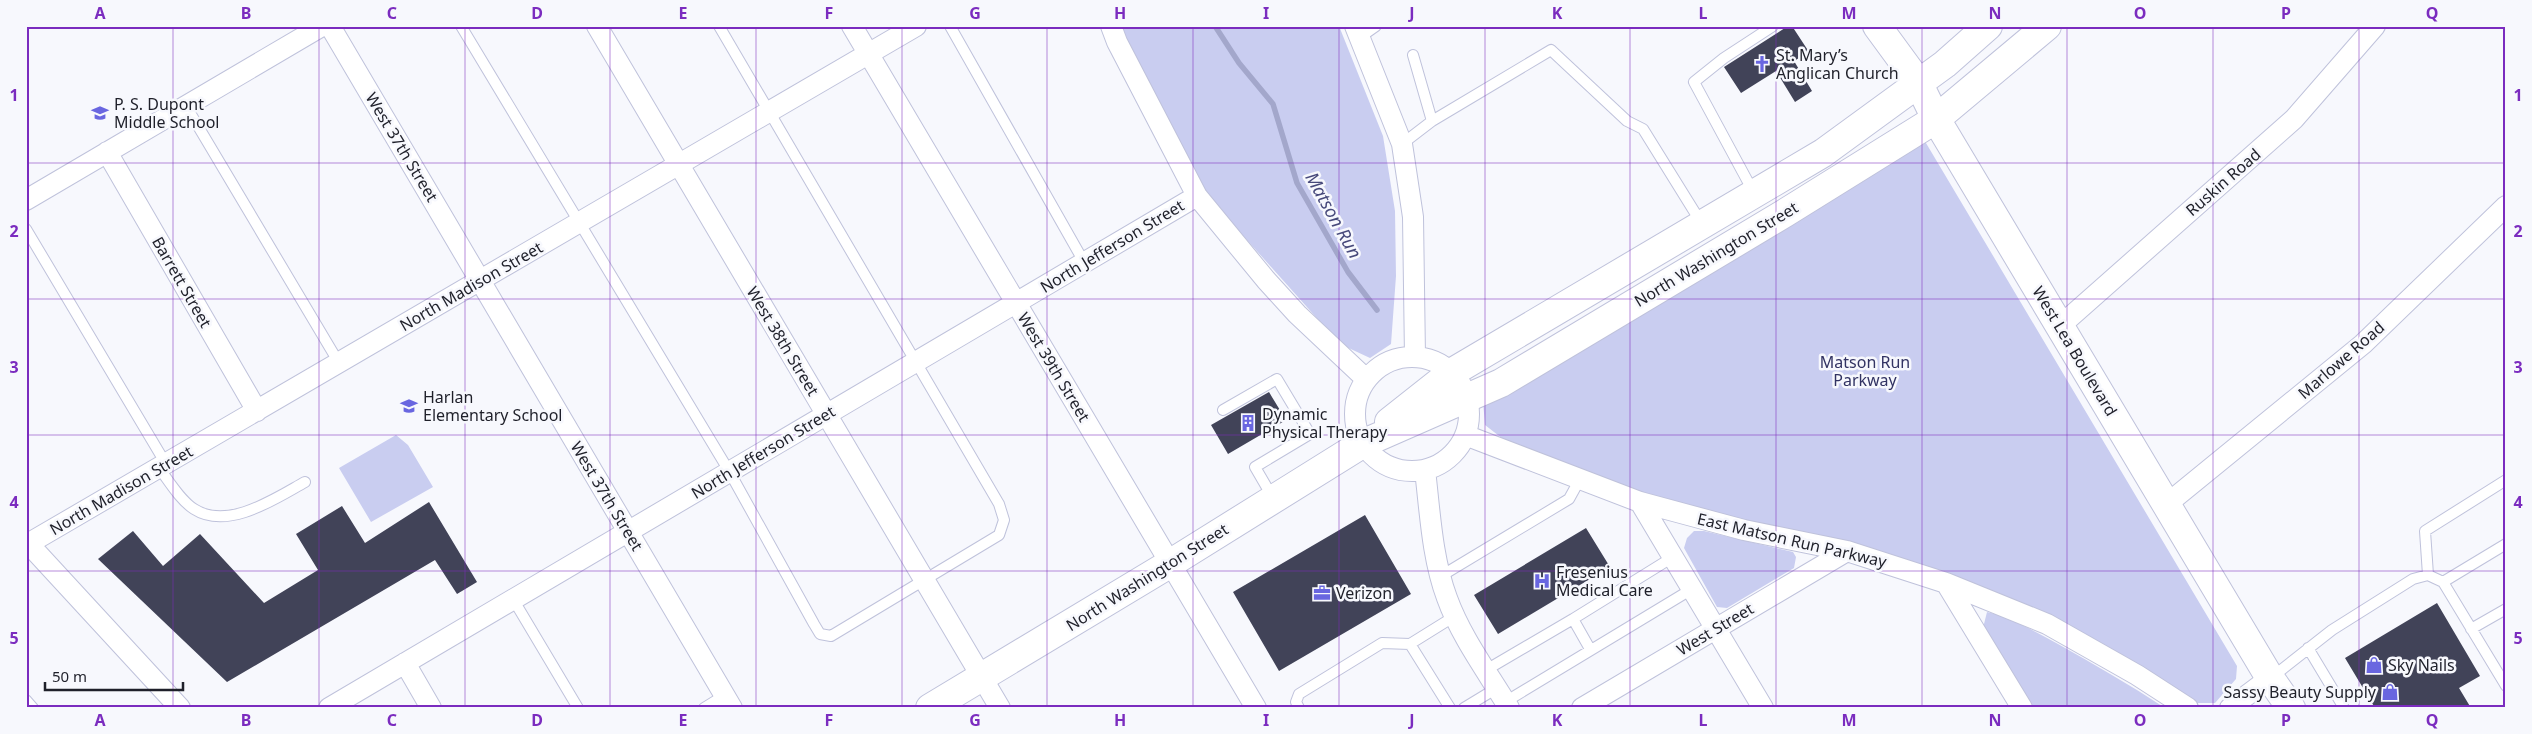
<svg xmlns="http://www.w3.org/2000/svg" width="2532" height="734" font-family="'Noto Sans',sans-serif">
	<rect width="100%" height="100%" fill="#f7f8fd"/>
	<path fill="#c9cdf0" d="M1113,26H1339L1383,136L1395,211L1396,276L1391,344L1370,358L1340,344L1204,192Z
		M1923,138L2237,666L2236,679L2215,703H2194L1984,589L1860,545L1754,524L1624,488L1512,446L1485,425L1483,401Z
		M396,435L408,445L433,487L371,522L339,468Z
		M1694,531H1704L1793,552L1796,557L1794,568L1727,608L1717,607L1684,548L1687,538Z
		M1987,612C2012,618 2036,632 2058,644C2094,664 2130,685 2165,708H2032L1982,632Z"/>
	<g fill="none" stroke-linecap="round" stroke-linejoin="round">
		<path stroke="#a3a7cb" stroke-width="5.5" d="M1215,26L1239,63L1273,104L1297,183L1348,272L1377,310"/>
	</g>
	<path fill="#414358" d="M1788,26H1792L1809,52L1794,61L1812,91L1795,102L1776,71L1741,93L1724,67Z
		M1269,392L1286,420L1228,454L1211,425Z
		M429,502L477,582L457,594L435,560L227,682L98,559L133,531L163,566L200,534L264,603L318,570L296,534L342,506L365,543Z
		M1365,515L1411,594L1279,671L1233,592Z
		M1586,528L1610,567L1498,634L1474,595Z
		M2437,603L2480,676L2459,688L2471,708H2375L2345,658Z"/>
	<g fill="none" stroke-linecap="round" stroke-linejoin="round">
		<g stroke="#bfc2db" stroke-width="12">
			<path id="lane" d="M461,26L729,471L814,624L820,634L831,636L999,535L1004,520L999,504L719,26
				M950,26L1084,262
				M1359,38L1376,26
				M186,106L339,363
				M1432,121L1551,50L1627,121L1643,129L1702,224
				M1402,144L1432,121L1413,55
				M1754,193L1694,82L1724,58L1773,26
				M26,229L166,464
				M1223,410L1277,379L1310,434L1255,467L1273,498
				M159,468C169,481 180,500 194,509C228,531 276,498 305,482
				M2428,575L2425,531L2506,480
				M1441,576L1569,499L1580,479
				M2443,582L2506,544
				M513,599L578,708
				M1573,619L1590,649
				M2471,629L2506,609
				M1410,644L1450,708
				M2308,648L2344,708
				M1486,670L1573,619L1673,557
				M2271,678L2332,630L2413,579L2428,575L2443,582L2506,686
				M26,700L33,708
				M1505,702L1692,589
				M704,708L725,695
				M1299,708L1296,702L1299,694L1382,643L1410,644L1455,616
				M1464,708L1497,688"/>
		</g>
		<g stroke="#bfc2db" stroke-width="22">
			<path id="street" d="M330,26L732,708
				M597,26L1000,708
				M852,26L1256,708
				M1111,26L1117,42L1197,196L1266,280L1297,314L1366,379
				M1355,26L1402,144L1413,217L1415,357
				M107,152L257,411
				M26,200L322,26
				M2060,326L2294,119L2375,26
				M1355 414a57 57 0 1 1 114 0a57 57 0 1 1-114 0Z
				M1465,435L1640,502L1744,530L1847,551L1946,583L2047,624L2137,675L2188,708
				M1425,470C1430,512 1432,558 1447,598C1461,637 1488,673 1509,708
				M1640,502L1763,708
				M2167,504L2363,344L2506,206
				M26,541L180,708
				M26,545L916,26
				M1946,583L2022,708
				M405,663L431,708
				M329,708L1197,196
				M1582,708L1847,551
				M2230,708L2270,678"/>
		</g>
		<g stroke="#bfc2db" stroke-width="30">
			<path id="secondary" d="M1877,26L1918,82L1936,119L2270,678L2291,708
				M1389,422L1451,373L1823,153L1945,64L1988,26
				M930,708L1171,563L1362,444L1501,383L1785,213L1936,119L2047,26"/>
		</g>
		<use href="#lane" stroke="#fff" stroke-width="10"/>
		<use href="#street" stroke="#fff" stroke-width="20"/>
		<use href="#secondary" stroke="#fff" stroke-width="28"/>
	</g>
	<path fill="none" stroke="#7b2cbf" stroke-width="1" stroke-opacity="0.55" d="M173,26V708M319,26V708M465,26V708M610,26V708M756,26V708M902,26V708M1047,26V708M1193,26V708M1339,26V708M1485,26V708M1630,26V708M1776,26V708M1922,26V708M2067,26V708M2213,26V708M2359,26V708M26,163H2506M26,299H2506M26,435H2506M26,571H2506"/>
	<defs>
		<g id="church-bare" transform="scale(1.35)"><path d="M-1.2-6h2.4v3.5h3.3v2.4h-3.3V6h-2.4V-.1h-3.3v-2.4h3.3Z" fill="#6966e0" stroke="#f7f8fd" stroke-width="2.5" paint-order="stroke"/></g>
		<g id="school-bare" transform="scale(1.35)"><path d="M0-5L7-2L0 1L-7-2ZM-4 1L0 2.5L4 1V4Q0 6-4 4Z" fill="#6966e0" stroke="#f7f8fd" stroke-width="2.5" paint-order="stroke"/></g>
		<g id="building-bare" transform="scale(1.35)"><path d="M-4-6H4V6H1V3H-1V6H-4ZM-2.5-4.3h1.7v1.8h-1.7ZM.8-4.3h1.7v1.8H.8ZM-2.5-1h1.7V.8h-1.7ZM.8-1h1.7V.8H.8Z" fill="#6966e0" stroke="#f7f8fd" stroke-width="2.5" paint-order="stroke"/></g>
		<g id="hospital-bare" transform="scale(1.35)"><path d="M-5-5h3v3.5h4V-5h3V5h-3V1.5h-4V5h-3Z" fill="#6966e0" stroke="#f7f8fd" stroke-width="2.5" paint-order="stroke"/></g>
		<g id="office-bare" transform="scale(1.35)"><path d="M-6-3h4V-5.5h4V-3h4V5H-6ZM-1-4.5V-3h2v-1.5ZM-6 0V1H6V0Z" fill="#6966e0" stroke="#f7f8fd" stroke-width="2.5" paint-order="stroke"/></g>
		<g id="shop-bare" transform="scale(1.35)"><path d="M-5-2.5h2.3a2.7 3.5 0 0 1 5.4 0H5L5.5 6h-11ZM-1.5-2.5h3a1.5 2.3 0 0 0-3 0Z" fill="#6966e0" stroke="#f7f8fd" stroke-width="2.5" paint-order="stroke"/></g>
	</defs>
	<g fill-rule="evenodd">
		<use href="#church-bare" x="1762" y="64"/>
		<use href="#school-bare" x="100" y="113"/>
		<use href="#school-bare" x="409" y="406"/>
		<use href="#building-bare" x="1248" y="423"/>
		<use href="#hospital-bare" x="1542" y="581"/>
		<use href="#office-bare" x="1322" y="593"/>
		<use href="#shop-bare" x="2374" y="665"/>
		<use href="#shop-bare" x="2390" y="692"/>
	</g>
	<g text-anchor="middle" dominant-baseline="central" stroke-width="5" stroke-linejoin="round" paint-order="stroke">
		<g font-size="16" fill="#1f202a" stroke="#f7f8fd" text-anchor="start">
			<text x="1776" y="55">St. Mary’s<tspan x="1776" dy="18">Anglican Church</tspan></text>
			<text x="114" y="104">P. S. Dupont<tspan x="114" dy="18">Middle School</tspan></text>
			<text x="423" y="397">Harlan<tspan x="423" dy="18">Elementary School</tspan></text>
			<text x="1262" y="414">Dynamic<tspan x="1262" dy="18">Physical Therapy</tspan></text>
			<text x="1556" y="572">Fresenius<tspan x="1556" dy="18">Medical Care</tspan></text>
			<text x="1336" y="593">Verizon</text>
			<text x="2388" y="665">Sky Nails</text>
			<text x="2376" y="692" text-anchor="end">Sassy Beauty Supply</text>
		</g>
		<g font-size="16" fill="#1f202a" stroke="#f7f8fd">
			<text transform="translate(402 147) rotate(59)">West 37th Street</text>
			<text transform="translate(2223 182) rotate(-41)">Ruskin Road</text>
			<text transform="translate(1112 246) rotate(-31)">North Jefferson Street</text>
			<text transform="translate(1716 254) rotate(-31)">North Washington Street</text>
			<text transform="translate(182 282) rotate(60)">Barrett Street</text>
			<text transform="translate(471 286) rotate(-30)">North Madison Street</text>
			<text transform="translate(783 341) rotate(59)">West 38th Street</text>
			<text transform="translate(2075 351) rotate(59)">West Lea Boulevard</text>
			<text transform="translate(2341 360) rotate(-41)">Marlowe Road</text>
			<text transform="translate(1054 367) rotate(59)">West 39th Street</text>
			<text transform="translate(763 452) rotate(-31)">North Jefferson Street</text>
			<text transform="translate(121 490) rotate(-30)">North Madison Street</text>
			<text transform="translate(607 496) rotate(59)">West 37th Street</text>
			<text transform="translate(1792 540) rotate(13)">East Matson Run Parkway</text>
			<text transform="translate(1147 577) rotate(-32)">North Washington Street</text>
			<text transform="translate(1715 629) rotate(-31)">West Street</text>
		</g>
		<g font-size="16" fill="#323363" stroke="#f7f8fd">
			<text x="1865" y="362">Matson Run<tspan x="1865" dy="18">Parkway</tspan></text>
		</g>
		<g font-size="18" font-style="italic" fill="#47497b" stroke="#f7f8fd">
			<text transform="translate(1334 215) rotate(61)">Matson Run</text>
		</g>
	</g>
	<rect width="2532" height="734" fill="none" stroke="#f7f8fd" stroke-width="55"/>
	<path d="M45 682v8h138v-8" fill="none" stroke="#1f202a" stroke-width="2.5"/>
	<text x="52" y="682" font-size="15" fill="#1f202a" stroke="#f7f8fd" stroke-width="4" paint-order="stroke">50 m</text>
	<rect x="28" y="28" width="2476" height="678" fill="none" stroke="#7b2cbf" stroke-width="2"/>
	<g font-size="16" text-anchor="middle" font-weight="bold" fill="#7b2cbf">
		<text x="100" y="19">A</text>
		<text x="246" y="19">B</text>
		<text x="392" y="19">C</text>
		<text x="537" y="19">D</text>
		<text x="683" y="19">E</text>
		<text x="829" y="19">F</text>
		<text x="975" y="19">G</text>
		<text x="1120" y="19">H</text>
		<text x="1266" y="19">I</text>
		<text x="1412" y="19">J</text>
		<text x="1557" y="19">K</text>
		<text x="1703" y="19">L</text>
		<text x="1849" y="19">M</text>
		<text x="1995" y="19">N</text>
		<text x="2140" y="19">O</text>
		<text x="2286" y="19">P</text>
		<text x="2432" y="19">Q</text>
		<text x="14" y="101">1</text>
		<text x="2518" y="101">1</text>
		<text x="14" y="237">2</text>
		<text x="2518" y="237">2</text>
		<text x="14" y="373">3</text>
		<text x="2518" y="373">3</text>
		<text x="14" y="508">4</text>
		<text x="2518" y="508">4</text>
		<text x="14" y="644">5</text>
		<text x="2518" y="644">5</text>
		<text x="100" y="726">A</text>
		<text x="246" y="726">B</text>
		<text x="392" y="726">C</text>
		<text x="537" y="726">D</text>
		<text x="683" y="726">E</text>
		<text x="829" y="726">F</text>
		<text x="975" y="726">G</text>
		<text x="1120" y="726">H</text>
		<text x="1266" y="726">I</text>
		<text x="1412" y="726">J</text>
		<text x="1557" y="726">K</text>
		<text x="1703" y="726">L</text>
		<text x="1849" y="726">M</text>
		<text x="1995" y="726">N</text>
		<text x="2140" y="726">O</text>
		<text x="2286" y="726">P</text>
		<text x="2432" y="726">Q</text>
	</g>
</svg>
